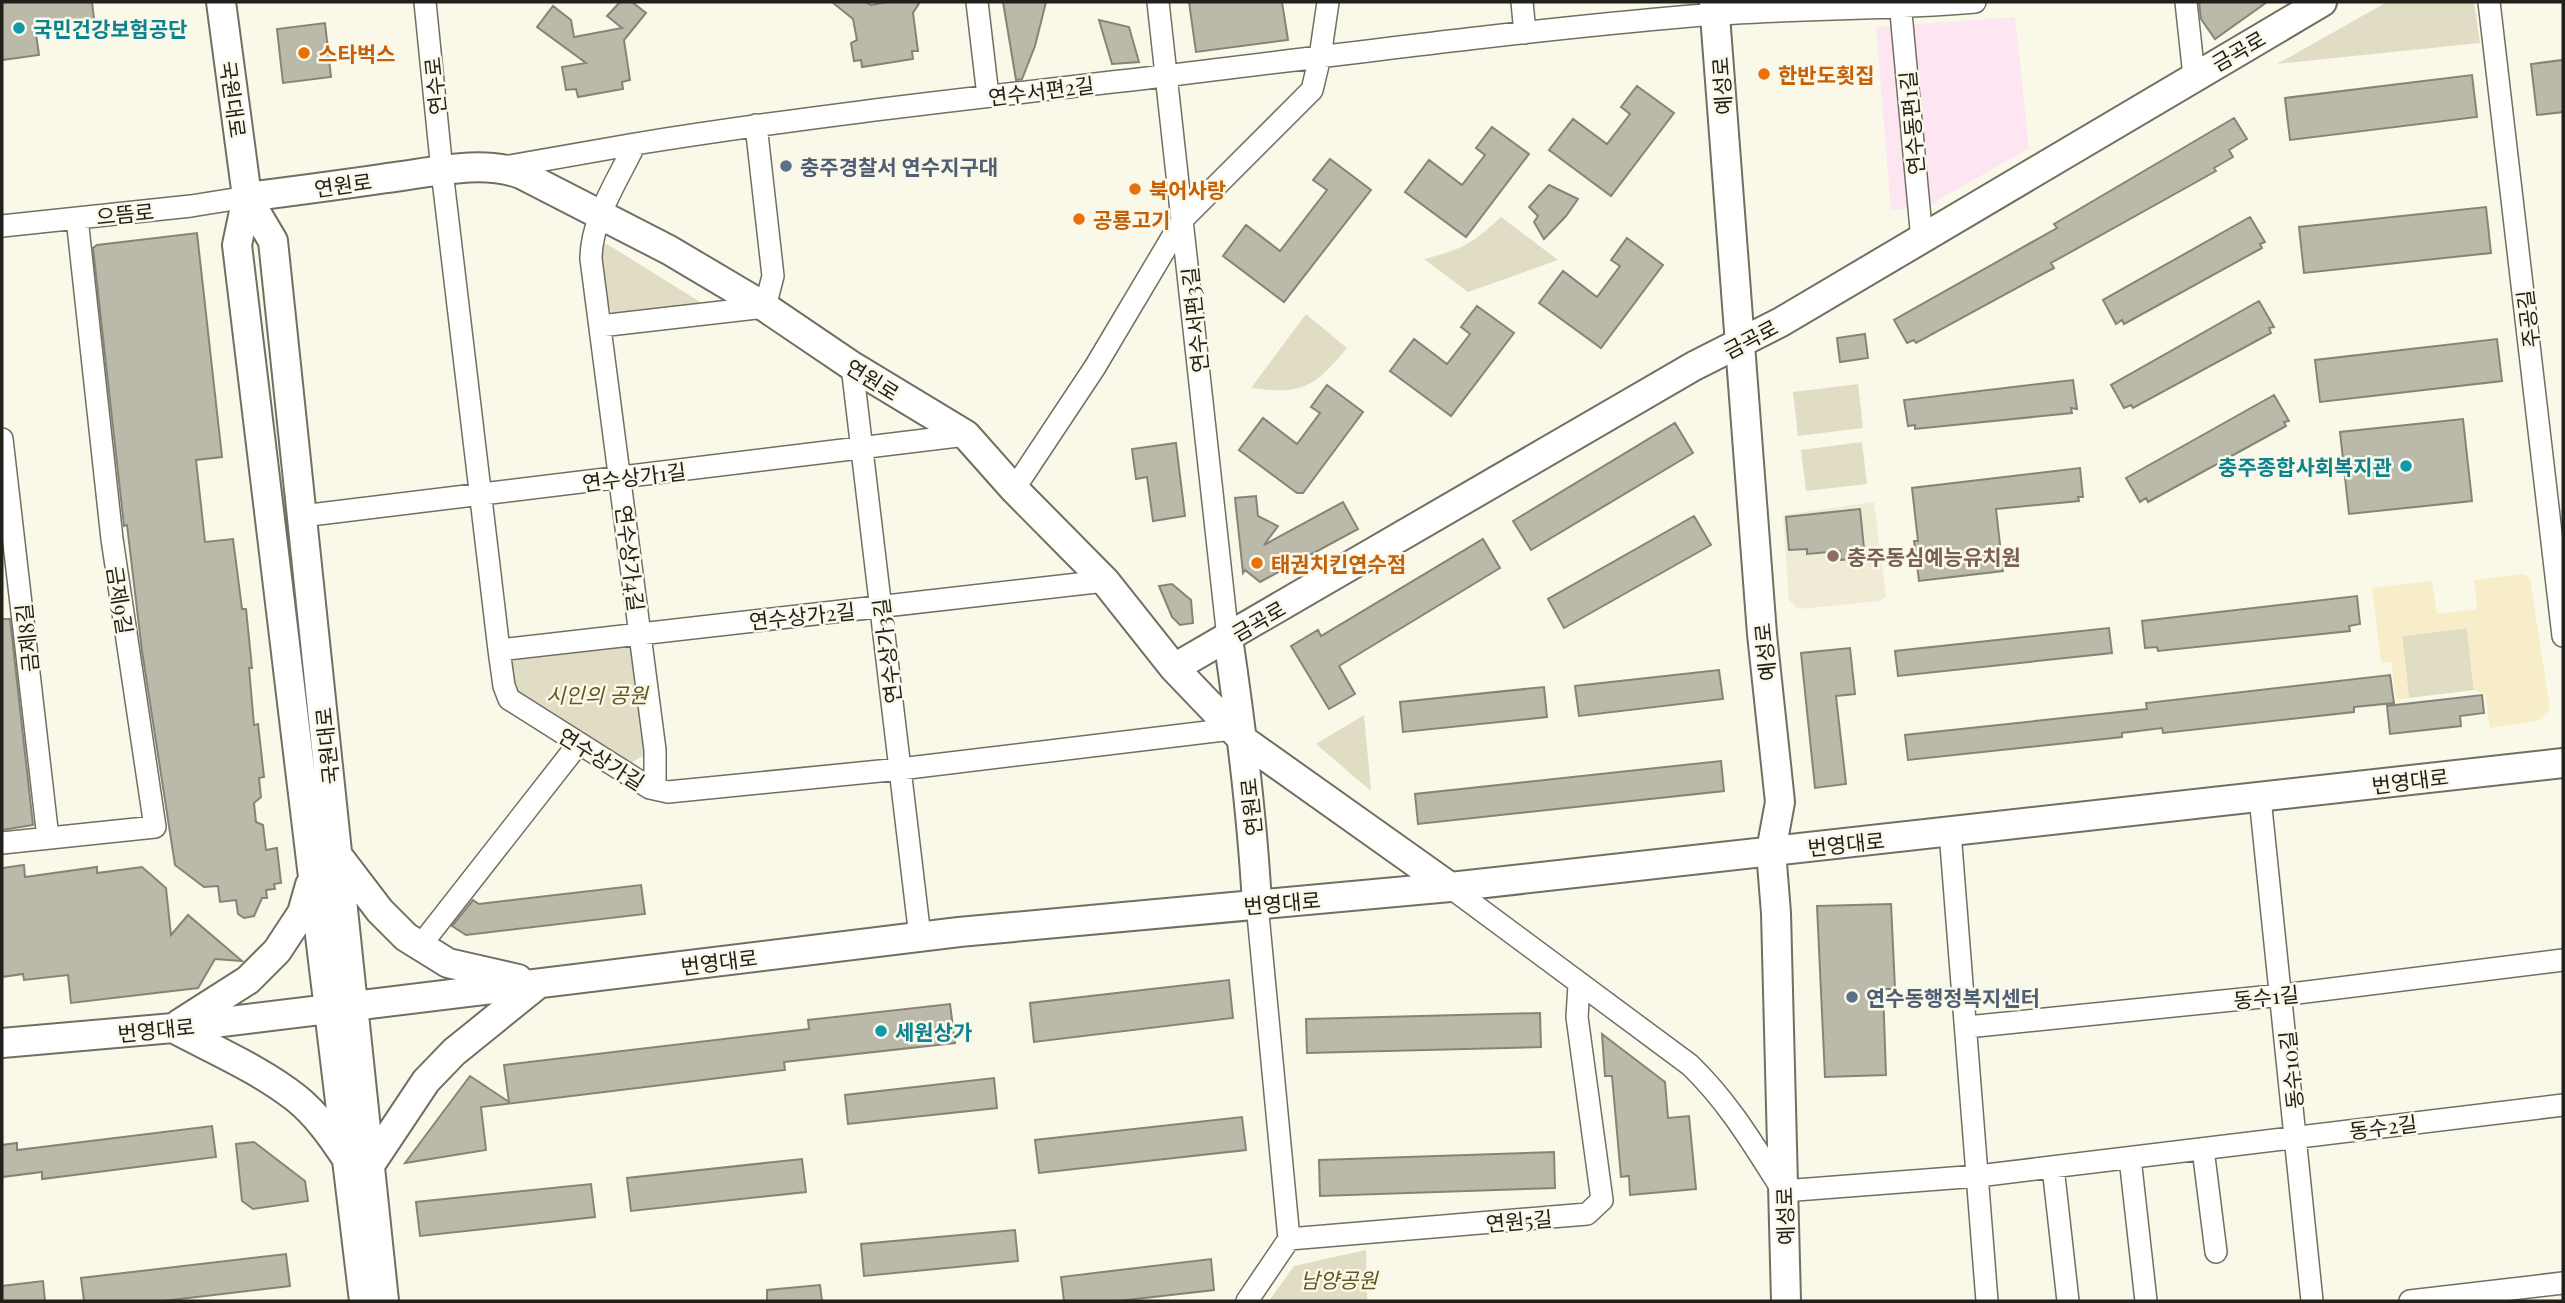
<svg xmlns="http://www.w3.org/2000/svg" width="2565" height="1303" font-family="'Playfair Display','Noto Sans KR',serif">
	<rect width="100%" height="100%" fill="#faf8e8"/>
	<path fill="#fde5f1" d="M2015,17L2029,148L1928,206L1891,210L1876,27Z"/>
	<path fill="#efebd4" d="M1874,502L1886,596L1880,601L1798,609L1789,600L1783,515Z"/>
	<path fill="#e1ddc4" d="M2387,2H2474L2480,43L2277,64Z
		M1501,217L1558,260L1468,292L1424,259C1463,249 1472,244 1501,217Z
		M607,244L700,302L697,308L615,317L608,307L600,246Z
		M1306,314L1347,348C1315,387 1302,395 1251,388Z
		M1858,384L1863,428L1798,436L1793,392Z
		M1862,442L1867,484L1806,491L1801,450Z
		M2467,628L2474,690L2409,698L2402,636Z
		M636,642L649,752L628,765L514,695L508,656Z
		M1364,715L1371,791L1316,744Z
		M1366,1250L1367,1301H1269L1294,1266Z"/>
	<path fill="#f7edc8" d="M2524,574L2530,579L2550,709L2538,721L2490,728L2485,694L2474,690L2467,628L2402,636L2409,698L2396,699L2391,662L2381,663L2372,588L2432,581L2437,614L2477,609L2474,580Z"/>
	<path fill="#bbb9aa" stroke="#868476" stroke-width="2" d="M2,2H92L94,19L35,27L39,55L2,60Z
		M620,2H632L646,13L624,40L630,80L622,82L623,89L578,97L576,89L566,90L562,67L586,63L537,27L553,6L571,20L574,37L622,28L607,16Z
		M832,2H866L871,5L887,2H920L913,13L918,51H912L913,59L862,67L861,60L854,61L851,43L857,40L853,19Z
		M1003,2H1046L1035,46L1022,79L1016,80Z
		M1189,2H1282L1288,40L1196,52Z
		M2199,2H2267L2215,39L2201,19Z
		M1099,20L1129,27L1139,62L1112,64Z
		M325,23L331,77L283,83L277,29Z
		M2563,60V112L2537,115L2531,64Z
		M2472,75L2477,117L2290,140L2285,98Z
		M1637,86L1674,113L1611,196L1549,150L1573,119L1607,144L1630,114L1621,107Z
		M2234,118L2247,139L2229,150L2233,157L2214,168L2216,171L2051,263L2054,268L2037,277L1916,343L1914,340L1907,343L1894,320L2057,228L2054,224Z
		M1492,127L1529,154L1466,237L1405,192L1429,160L1462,185L1485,155L1476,148Z
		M1330,159L1371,190L1284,302L1223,256L1246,225L1280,251L1327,190L1313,180Z
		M1549,185L1578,199L1566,216L1544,239L1534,222L1538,216L1529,207Z
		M2486,207L2491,253L2304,273L2299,227Z
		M2250,217L2265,242L2260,244L2262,248L2124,324L2122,320L2116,324L2103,300Z
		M197,233L222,457L196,460L205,542L233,539L242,609H246L252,668H249L254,725L258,724L264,777L259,778L261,797L254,803L256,822L263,825L266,850L277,848L281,883L274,884L275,889L266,890L267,898H262L254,916L244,918L238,914L236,900L220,902L218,886L204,887L175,865L142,651L127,525L124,526L93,248L97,245Z
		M1627,238L1663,265L1601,348L1539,303L1563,271L1597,297L1620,266L1611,260Z
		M2259,301L2274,327L2269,328L2271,333L2133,408L2131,405L2124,408L2111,385Z
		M1477,306L1514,333L1451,416L1390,371L1414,339L1447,364L1470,334L1461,327Z
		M1865,334L1868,358L1840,362L1837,338Z
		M2497,339L2502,381L2320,402L2315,360Z
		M2073,380L2077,409L2071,408L2072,413L1915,429V425L1908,426L1904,400Z
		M1327,385L1363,412L1303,493H1297L1239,450L1263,418L1297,444L1320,413L1311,407Z
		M2274,395L2289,421L2284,422L2286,426L2148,502L2146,498L2140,502L2126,478Z
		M2463,419L2472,501L2349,514L2340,432Z
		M1675,423L1693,453L1531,550L1513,521Z
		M1176,443L1185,516L1153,521L1147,477L1136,479L1132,449Z
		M2080,468L2083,497H2078L2079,501L1996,509L2003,571L1919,581L1914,541H1918L1912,488Z
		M1256,496L1258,516L1278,526L1264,545L1343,502L1358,529L1260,582L1245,570L1243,573L1235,498Z
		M1860,509L1865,558L1841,560L1840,551L1807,554V549L1789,550L1786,517Z
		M1694,516L1711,545L1564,628L1548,599Z
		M1483,539L1500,568L1339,666L1355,694L1329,709L1291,646L1318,630L1321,636Z
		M1172,584L1191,600L1193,623L1180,625L1172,617L1159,586Z
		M2357,596L2360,624L2349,626L2350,631L2158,651L2157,647L2145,648L2142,621Z
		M2,619H10L33,825L2,830Z
		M2109,628L2112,653L1898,676L1895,651Z
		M1850,648L1855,694L1836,696L1846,784L1815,788L1801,653Z
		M1719,670L1723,699L1579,716L1575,686Z
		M2390,675L2394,703L2354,707V712L2163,733L2162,728L2122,733V737L1908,760L1905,735L2147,709L2146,703Z
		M1544,687L1547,717L1403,732L1400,702Z
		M2482,695L2484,713L2460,716L2461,726L2390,734L2387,706Z
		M1721,761L1724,791L1418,824L1415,794Z
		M24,865L25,877L97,867V873L142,867L166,888L171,935L188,915L242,961L215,959L198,988L71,1003L68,975L24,980L23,974L2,977V868Z
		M641,885L645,914L466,935L452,926L473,900L479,904Z
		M1891,904L1895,989H1883L1886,1075L1825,1077L1817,906Z
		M1229,980L1233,1018L1034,1042L1030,1003Z
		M950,1004L955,1043L784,1062L785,1070L481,1107L486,1150L405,1163L470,1076L509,1102L504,1065L809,1029L808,1020Z
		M1540,1013L1541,1047L1307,1053L1306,1019Z
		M1602,1034L1665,1082L1668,1118L1689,1116L1696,1189L1630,1195L1629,1176L1621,1177L1612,1076H1605Z
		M994,1078L997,1108L848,1124L845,1095Z
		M1242,1117L1246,1150L1039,1173L1035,1140Z
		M212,1126L216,1157L42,1179V1172L2,1177V1145L17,1143V1150Z
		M254,1142L305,1181L308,1201L253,1209L242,1201L236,1144Z
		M1554,1152L1555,1188L1320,1196L1319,1160Z
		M802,1159L806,1192L631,1211L627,1178Z
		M591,1184L595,1217L420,1236L416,1202Z
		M1015,1230L1018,1261L864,1276L861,1244Z
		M286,1254L290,1286L163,1301H84L81,1278Z
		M1211,1259L1214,1290L1118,1301H1064L1061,1277Z
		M43,1281L45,1301H2V1286Z
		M820,1285L822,1301H767V1290Z"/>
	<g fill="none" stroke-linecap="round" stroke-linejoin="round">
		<g stroke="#716f62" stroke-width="24">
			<path id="street" d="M425,2L442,171L499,650L504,686L509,699L650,788L668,792L900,769L1232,729
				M977,2L988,96
				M1158,2L1228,638
				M1522,2L1525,33
				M1900,2L1922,240
				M2186,2L2194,76
				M2489,2L2563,636
				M504,167L635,144
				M2,226L191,206L247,197
				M600,326L765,307L773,276L756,125
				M852,366L920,937
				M2,439L48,838
				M1014,489L1095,367L1183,219L1312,90L1320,57L1328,2
				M302,516L966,435
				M499,650L1105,581
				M655,789V750L591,259C591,219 618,180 635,144C814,115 993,96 1173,75C1345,54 1518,31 1691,16C1786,8 1881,10 1975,2
				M2260,798L2312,1301
				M1950,832L1987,1301
				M2,843L155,827L112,539L77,218
				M1450,887L1690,1065C1730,1104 1753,1144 1783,1191L1978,1176L2563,1105
				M1257,904L1289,1239
				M420,946L579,743
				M1967,1027L2282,995L2563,960
				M2203,1149L2216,1252
				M2130,1158L2146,1301
				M2053,1167L2068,1301
				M1289,1239L1587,1214L1602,1200L1577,1017L1579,985
				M1247,1301L1289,1239
				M2410,1301L2563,1283"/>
		</g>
		<g stroke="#716f62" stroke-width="32">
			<path id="secondary" d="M221,2L247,197L237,245L364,1301
				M1714,2L1762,634L1780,802L1771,851L1776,913L1786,1301
				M247,197C294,191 340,185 387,178C430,173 480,159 521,174L669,250L765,307L852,366L966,435L1014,489L1105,581L1174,668L1243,740L1450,887
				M247,197L273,241L384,1301
				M1228,638C1241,726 1252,814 1257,904
				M1174,668L1694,366L1781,322L2322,2
				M338,856L380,911L406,937L448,963L518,979
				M179,1024L248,980L277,951L302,913L310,885
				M173,1028C214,1050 259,1069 296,1098C316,1114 331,1135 345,1156
				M2,1043L173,1028L959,932L1450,887L2563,763
				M370,1165L426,1081L454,1052L538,984"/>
		</g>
		<use href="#street" stroke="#fff" stroke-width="21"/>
		<use href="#secondary" stroke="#fff" stroke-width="28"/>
	</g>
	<g fill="#0f9aa8" stroke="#faf8e8" stroke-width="2.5">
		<circle cx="19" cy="28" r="7"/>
		<circle cx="2406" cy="466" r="7"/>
		<circle cx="881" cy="1031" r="7"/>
	</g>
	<g fill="#e8710a" stroke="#faf8e8" stroke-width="2.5">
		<circle cx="304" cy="53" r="7"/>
		<circle cx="1764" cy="74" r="7"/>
		<circle cx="1135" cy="189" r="7"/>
		<circle cx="1079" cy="219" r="7"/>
		<circle cx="1257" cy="563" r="7"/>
	</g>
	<g fill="#5c6f8a" stroke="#faf8e8" stroke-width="2.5">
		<circle cx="786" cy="166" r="7"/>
		<circle cx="1852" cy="997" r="7"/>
	</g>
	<circle fill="#8d6e63" stroke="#faf8e8" stroke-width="2.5" cx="1833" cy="556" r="7"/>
	<g text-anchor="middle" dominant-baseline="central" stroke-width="5" stroke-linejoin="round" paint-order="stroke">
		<g font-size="21" font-weight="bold" fill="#0d838f" stroke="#faf8e8" text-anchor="start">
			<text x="33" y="28">국민건강보험공단</text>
			<text x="2392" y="466" text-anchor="end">충주종합사회복지관</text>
			<text x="895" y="1031">세원상가</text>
		</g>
		<g font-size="21" fill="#21201b" stroke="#faf8e8">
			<text transform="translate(2238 50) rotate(-30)">금곡로</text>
			<text transform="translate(434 86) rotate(-96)">연수로</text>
			<text transform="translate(1721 86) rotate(-94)">예성로</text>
			<text transform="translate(1041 90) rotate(-7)">연수서편2길</text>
			<text transform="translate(234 99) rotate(82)">국원대로</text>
			<text transform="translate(1911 123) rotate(-95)">연수동편1길</text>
			<text transform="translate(343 184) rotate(-8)">연원로</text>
			<text transform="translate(125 213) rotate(-6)">으뜸로</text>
			<text transform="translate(2527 319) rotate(-97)">주공길</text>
			<text transform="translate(1194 320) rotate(-96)">연수서편3길</text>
			<text transform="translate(1750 338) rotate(-28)">금곡로</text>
			<text transform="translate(873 379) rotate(32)">연원로</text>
			<text transform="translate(634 476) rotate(-7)">연수상가1길</text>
			<text transform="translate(631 558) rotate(83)">연수상가4길</text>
			<text transform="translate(121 600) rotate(81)">금제9길</text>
			<text transform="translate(802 615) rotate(-6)">연수상가2길</text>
			<text transform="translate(1258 620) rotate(-30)">금곡로</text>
			<text transform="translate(26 638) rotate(-96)">금제8길</text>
			<text transform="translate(886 651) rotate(-97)">연수상가3길</text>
			<text transform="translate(1764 652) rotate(-96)">예성로</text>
			<text transform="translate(326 746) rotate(-96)">국원대로</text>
			<text transform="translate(602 758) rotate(32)">연수상가길</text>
			<text transform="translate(2410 780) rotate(-7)">번영대로</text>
			<text transform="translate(1250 807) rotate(-96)">연원로</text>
			<text transform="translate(1846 843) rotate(-6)">번영대로</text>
			<text transform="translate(1282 902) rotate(-5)">번영대로</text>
			<text transform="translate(719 961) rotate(-7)">번영대로</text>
			<text transform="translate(2266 996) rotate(-6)">동수1길</text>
			<text transform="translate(156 1029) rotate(-6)">번영대로</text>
			<text transform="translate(2290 1070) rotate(-96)">동수10길</text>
			<text transform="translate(2383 1126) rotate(-7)">동수2길</text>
			<text transform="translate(1784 1216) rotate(-92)">예성로</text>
			<text transform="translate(1519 1220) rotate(-5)">연원5길</text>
		</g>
		<g font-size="21" font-weight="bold" fill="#c56008" stroke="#faf8e8" text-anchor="start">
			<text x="318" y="53">스타벅스</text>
			<text x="1778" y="74">한반도횟집</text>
			<text x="1149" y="189">북어사랑</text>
			<text x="1093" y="219">공룡고기</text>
			<text x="1271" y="563">태권치킨연수점</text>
		</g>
		<g font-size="21" font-weight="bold" fill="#4e5e75" stroke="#faf8e8" text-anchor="start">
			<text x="800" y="166">충주경찰서 연수지구대</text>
			<text x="1866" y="997">연수동행정복지센터</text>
		</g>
		<g font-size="21" font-weight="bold" fill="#785e54" stroke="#faf8e8" text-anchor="start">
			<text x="1847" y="556">충주동심예능유치원</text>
		</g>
		<g font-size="21" font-style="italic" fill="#62571f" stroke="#faf8e8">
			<text x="597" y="694">시인의 공원</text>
			<text x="1339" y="1279">남양공원</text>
		</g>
	</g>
	<rect width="2565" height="1303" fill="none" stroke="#21201b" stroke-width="7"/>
</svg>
